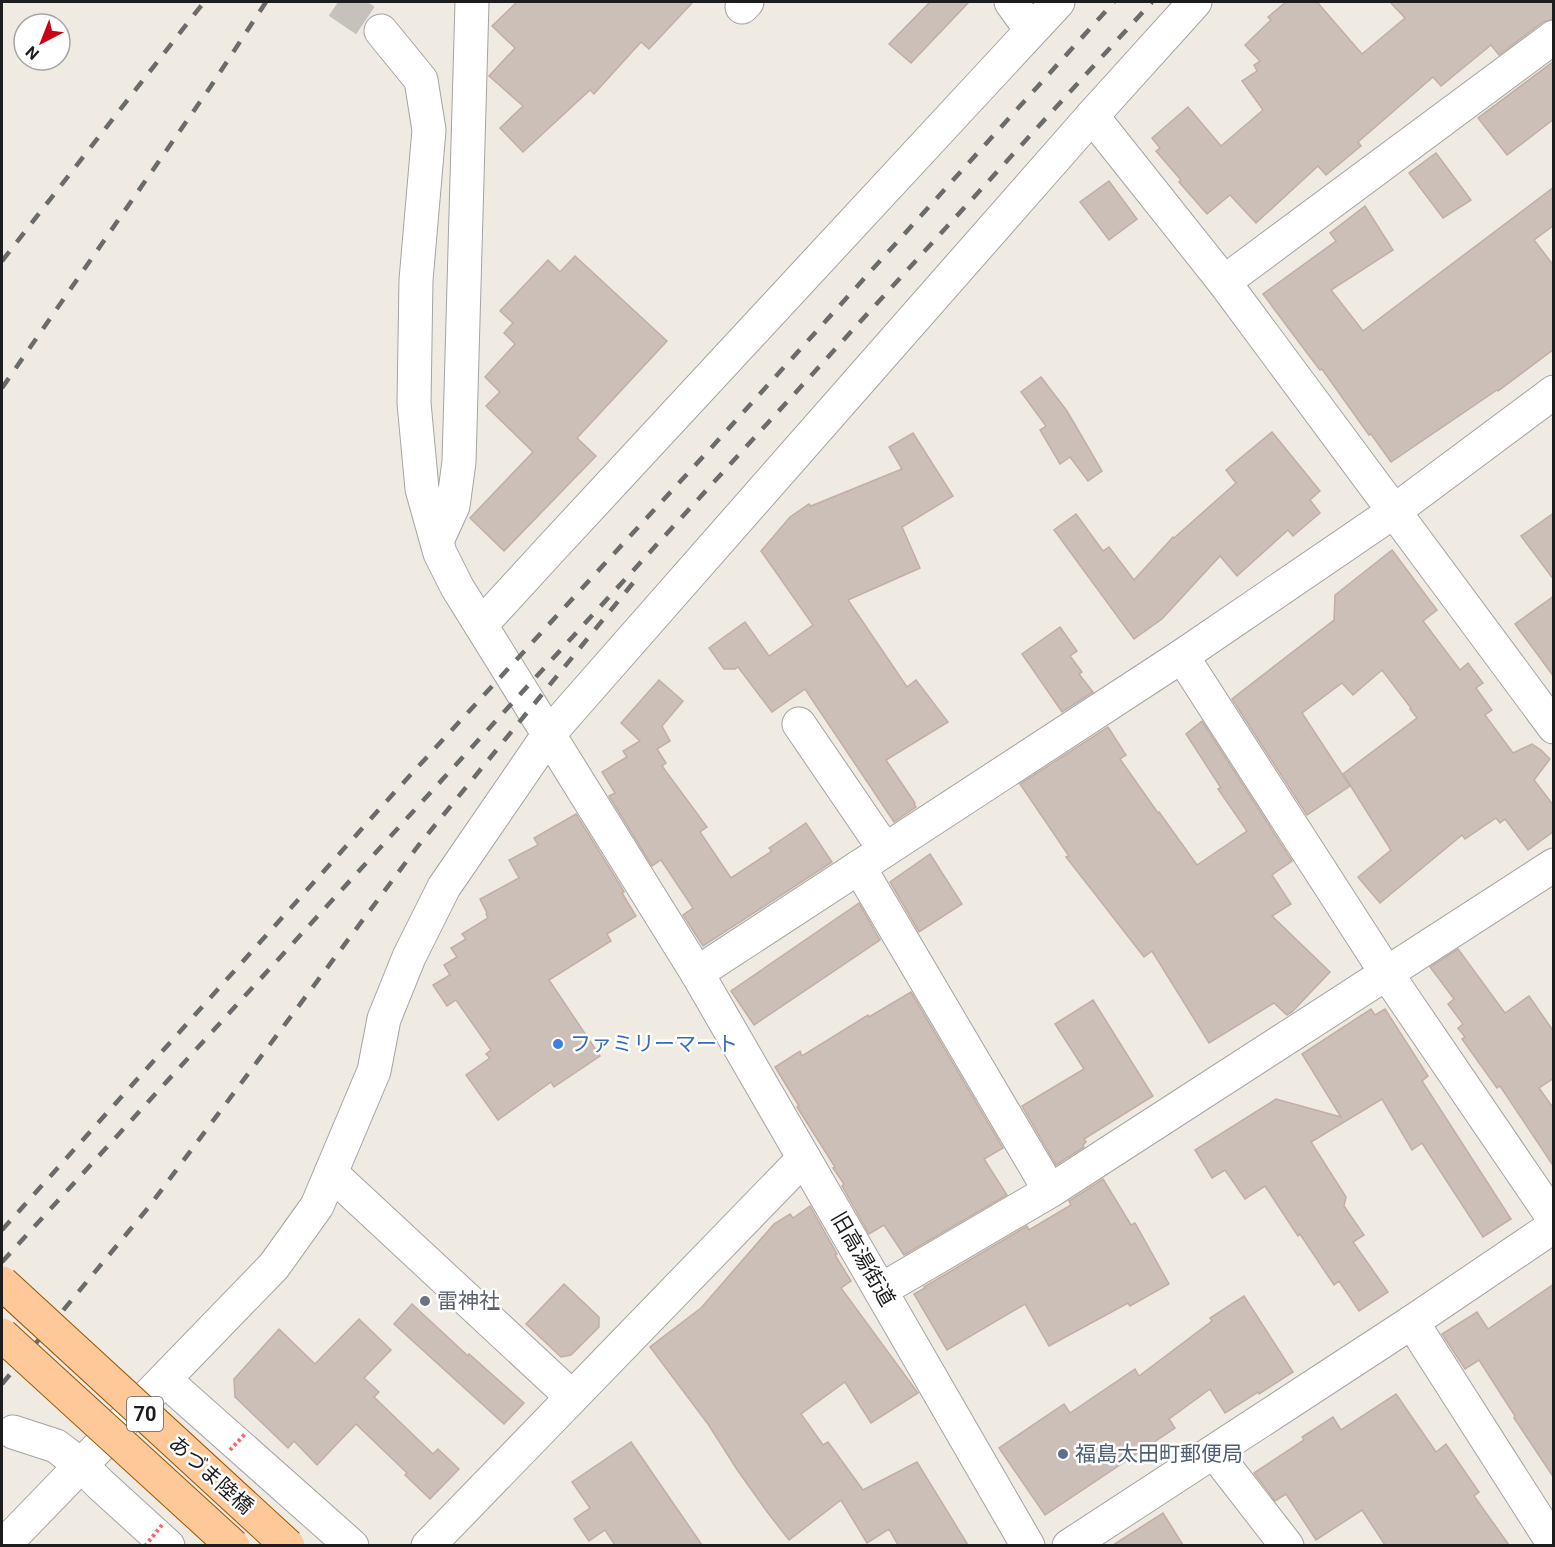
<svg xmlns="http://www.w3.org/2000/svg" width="1555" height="1547" font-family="Roboto,'Noto Sans JP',sans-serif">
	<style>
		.building { fill: #ccbfb8; stroke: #c2aea3; stroke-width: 1.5 }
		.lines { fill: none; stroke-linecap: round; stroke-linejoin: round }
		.street-tunnel { stroke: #c5c1bb; stroke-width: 33; stroke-dasharray: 33 16; stroke-linecap: butt }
		.street-casing { stroke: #a4a4a4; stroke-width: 35 }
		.street { stroke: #fff; stroke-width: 33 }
		.rail { stroke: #6b6b6b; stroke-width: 4.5; stroke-dasharray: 12 12; stroke-linecap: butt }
		.primary-bridge-casing { stroke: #975600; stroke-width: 35; stroke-linecap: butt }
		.path-bridge { stroke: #ff6564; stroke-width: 4; stroke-dasharray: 3 3; stroke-linecap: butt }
		.primary-bridge { stroke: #ffc898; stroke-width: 33 }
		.shop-dot { fill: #3f7fe0; stroke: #fff; stroke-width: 2 }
		.worship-dot { fill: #6b7280; stroke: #fff; stroke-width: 2 }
		.service-dot { fill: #5c6f8a; stroke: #fff; stroke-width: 2 }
		.labels { text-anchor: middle; stroke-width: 5; stroke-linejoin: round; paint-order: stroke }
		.shield { fill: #fff; stroke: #616161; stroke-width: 1.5 }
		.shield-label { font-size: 20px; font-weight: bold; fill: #1d1d1d }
		.shop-label { font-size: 21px; fill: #366cbe; stroke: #fff; text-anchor: start }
		.street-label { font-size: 21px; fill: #1d1d1d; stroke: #fff }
		.worship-label { font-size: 21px; fill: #5b616d; stroke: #fff; text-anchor: start }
		.service-label { font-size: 21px; fill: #4e5e75; stroke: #fff; text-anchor: start }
	</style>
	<rect width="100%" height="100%" fill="#efeae2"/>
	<!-- building -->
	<g class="building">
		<polygon points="517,2 693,2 649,49 641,42 594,94 590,90 523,152 500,128 523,106 489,76 515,48 492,26"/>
		<polygon points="930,2 969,2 911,63 889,44"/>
		<polygon points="1286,2 1317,2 1362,54 1405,18 1390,2 1554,2 1554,19 1543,22 1499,55 1491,45 1441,86 1433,77 1358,142 1361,146 1326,175 1318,166 1256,223 1230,195 1207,214 1179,182 1181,180 1156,151 1160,148 1152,138 1188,107 1221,146 1263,110 1242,81 1257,71 1254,65 1260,61 1245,45 1271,20 1268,17"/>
		<polygon points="1554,61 1554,119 1507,155 1478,118"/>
		<polygon points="1436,153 1471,200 1443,218 1409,173"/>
		<polygon points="1109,181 1137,219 1109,240 1080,202"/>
		<polygon points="1554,187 1554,225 1534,240 1554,266 1554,349 1498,391 1497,390 1391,462 1371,434 1369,435 1322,369 1320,370 1307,353 1263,294 1336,241 1330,233 1365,206 1393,250 1331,290 1363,331"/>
		<polygon points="575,256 667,341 577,438 596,456 504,551 470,518 533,452 486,406 500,392 485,377 515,344 504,333 513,323 500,311 548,260 560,272"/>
		<polygon points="1041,377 1067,411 1102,471 1088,481 1070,457 1060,464 1040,430 1046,426 1021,392"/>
		<polygon points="1272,432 1320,491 1310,500 1320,513 1293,536 1288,530 1237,576 1220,556 1162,619 1134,639 1054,530 1076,514 1103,551 1109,547 1134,580 1173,537 1174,538 1236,483 1226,470"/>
		<polygon points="913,433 953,496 902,527 920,568 848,600 907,687 916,680 948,722 886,760 915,803 914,804 916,807 894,822 805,689 772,712 738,667 735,669 724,669 709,648 745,622 769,656 813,625 761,551 790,517 809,504 811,506 902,469 889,447"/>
		<polygon points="1554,513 1554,580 1521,536"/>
		<polygon points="1392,550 1437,610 1423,621 1460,670 1468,663 1483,683 1476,688 1492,710 1485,715 1513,753 1532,744 1541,750 1550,759 1534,780 1554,806 1554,831 1528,850 1505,819 1500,823 1496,818 1465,839 1462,835 1380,903 1358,877 1391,850 1343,774 1417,718 1410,709 1411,708 1382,670 1353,695 1342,683 1302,713 1350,786 1307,815 1232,699 1334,620 1335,595"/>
		<polygon points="1554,596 1554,677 1515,624"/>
		<polygon points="1060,627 1077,651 1070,656 1082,672 1079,674 1093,692 1062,712 1022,654"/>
		<polygon points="659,680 683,701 662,726 670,741 657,749 666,763 662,766 707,827 700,832 731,878 772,851 769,848 806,823 832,862 703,946 683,915 693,908 661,860 652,866 609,796 615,793 602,772 627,757 623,751 640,741 621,723"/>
		<polygon points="1202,721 1292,861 1272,875 1291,904 1272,916 1330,972 1292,1012 1287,1015 1274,1003 1209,1043 1152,951 1144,957 1066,857 1069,856 1020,784 1108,727 1126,755 1120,759 1158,813 1159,812 1197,865 1247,831 1218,789 1221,788 1186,734"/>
		<polygon points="576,814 622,888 624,892 622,893 636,916 607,934 611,941 549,980 600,1056 554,1087 551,1082 498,1120 466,1075 490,1058 486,1054 491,1050 456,1000 447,1006 433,985 450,975 444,965 457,957 451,948 466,939 462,934 488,918 486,914 487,913 480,899 519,878 509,860 538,845 534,838"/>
		<polygon points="930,854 962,904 919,932 890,882"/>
		<polygon points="859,903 880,940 754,1025 731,991"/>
		<polygon points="1458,949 1505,1013 1529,996 1554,1032 1554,1078 1539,1088 1554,1109 1554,1167 1500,1086 1497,1088 1462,1039 1465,1037 1458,1028 1463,1024 1448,1004 1454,999 1430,967"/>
		<polygon points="911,992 1003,1148 984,1159 1007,1195 904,1255 884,1225 869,1234 842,1186 844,1184 833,1168 835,1167 797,1107 799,1106 775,1067 800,1051 802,1056 868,1015 869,1017"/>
		<polygon points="1093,1000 1153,1096 1084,1139 1086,1142 1083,1145 1084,1147 1056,1165 1022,1106 1084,1069 1055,1024"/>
		<polygon points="1371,1009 1375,1015 1385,1009 1428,1076 1422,1081 1511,1219 1483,1237 1422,1143 1412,1150 1382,1099 1311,1142 1346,1197 1344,1206 1364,1235 1353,1242 1388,1292 1359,1311 1339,1281 1334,1285 1300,1234 1298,1236 1265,1186 1245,1199 1225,1170 1212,1178 1195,1150 1276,1099 1341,1117 1302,1054"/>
		<polygon points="1103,1179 1131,1225 1135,1223 1169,1284 1130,1306 1128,1303 1049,1346 1025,1304 947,1350 914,1294 925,1288 924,1287 1027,1226 1029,1230 1071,1205 1069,1201"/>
		<polygon points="810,1206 837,1254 835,1255 851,1281 841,1288 918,1393 871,1423 845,1382 801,1414 823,1445 828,1442 863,1490 917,1462 968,1545 898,1545 889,1529 867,1543 841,1500 789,1540 768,1513 738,1471 708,1424 650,1347 701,1308 774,1224 790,1214 793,1218"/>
		<polygon points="564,1284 599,1317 599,1327 571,1355 561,1357 526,1324"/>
		<polygon points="1554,1284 1554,1478 1514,1418 1515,1416 1479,1360 1465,1369 1442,1334 1477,1312 1488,1329"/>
		<polygon points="1244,1296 1293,1372 1259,1394 1258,1392 1225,1413 1210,1389 1169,1419 1175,1428 1045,1515 999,1448 1064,1404 1070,1413 1135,1369 1139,1376 1212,1321 1210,1318"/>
		<polygon points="412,1304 468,1356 469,1354 524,1403 504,1424 394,1324"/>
		<polygon points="359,1319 391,1350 364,1378 379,1392 374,1397 433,1454 438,1449 459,1469 430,1499 405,1475 407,1473 356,1424 317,1465 294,1441 288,1448 235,1397 234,1379 279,1329 315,1364"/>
		<polygon points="1396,1394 1436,1452 1446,1444 1479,1492 1474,1496 1509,1545 1385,1545 1362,1510 1316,1540 1286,1494 1275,1501 1254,1473 1304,1440 1302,1437 1333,1417 1341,1430"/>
		<polygon points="631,1442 702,1545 615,1545 605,1530 589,1541 574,1519 590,1508 572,1482"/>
		<polygon points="1163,1513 1183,1545 1113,1545"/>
	</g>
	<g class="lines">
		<!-- street-tunnel -->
		<polyline class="street-tunnel" points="338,2 381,31"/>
		<!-- street casing -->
		<g class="street-casing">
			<g id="street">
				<polyline points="1011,2 1031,30"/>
				<polyline points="742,7 747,2"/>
				<polyline points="381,31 421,80 429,130 416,280 414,403 422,489 440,553 457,587 697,973 1028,1546"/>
				<polyline points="1092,116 1224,282 1554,727"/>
				<polyline points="1224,282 1554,37"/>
				<polyline points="437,541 453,506 459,462 472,2"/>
				<polyline points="481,625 547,553 1058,2"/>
				<polyline points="1182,656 1387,974 1554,1219"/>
				<polyline points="799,724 885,850"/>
				<polyline points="859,867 1050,1191"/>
				<polyline points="697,973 1182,656 1393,512 1554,392"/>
				<polyline points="331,1173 572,1397"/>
				<polyline points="881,1290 1050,1191 1554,865"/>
				<polyline points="1412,1322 1548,1535"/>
				<polyline points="165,1380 352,1546"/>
				<polyline points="13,1432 56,1446 81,1465 100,1484 168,1546"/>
				<polyline points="1214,1452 1287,1546"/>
				<polyline points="3,1546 274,1266 317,1206 374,1071 384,1019 409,957 444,887 549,734 1092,116 1195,2"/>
				<polyline points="428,1546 804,1158"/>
				<polyline points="1069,1546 1412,1322 1554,1226"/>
			</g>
		</g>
		<!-- street -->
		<use href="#street" class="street"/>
		<!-- rail -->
		<g class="rail">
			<polyline points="2,261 204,2"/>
			<polyline points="2,388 211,86 266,2"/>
			<polyline points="2,1230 393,794 711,448 1114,2"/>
			<polyline points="2,1262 1152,2"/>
			<polyline points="2,1384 148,1208 418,846 633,583"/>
		</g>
		<!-- primary-bridge casing -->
		<g class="primary-bridge-casing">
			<g id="primary-bridge">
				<polyline points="2,1283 288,1546"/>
				<polyline points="2,1335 233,1546"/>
			</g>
		</g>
		<!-- path-bridge -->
		<g class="path-bridge">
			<polyline points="230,1450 246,1433"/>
			<polyline points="145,1546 162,1525"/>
		</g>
		<!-- primary-bridge -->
		<use href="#primary-bridge" class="primary-bridge"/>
	</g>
	<!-- markers -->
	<circle class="shop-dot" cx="558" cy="1044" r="6"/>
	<circle class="worship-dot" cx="425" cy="1301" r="6"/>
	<circle class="service-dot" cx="1063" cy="1454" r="6"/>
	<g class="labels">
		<!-- shield labels -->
		<rect class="shield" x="127" y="1397" width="36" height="34" rx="4.5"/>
		<g class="shield-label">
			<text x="145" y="1421">70</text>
		</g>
		<!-- shop labels -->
		<g class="shop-label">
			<text x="570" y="1051">ファミリーマート</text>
		</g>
		<!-- street labels -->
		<g class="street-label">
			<text transform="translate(863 1259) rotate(60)" y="7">旧高湯街道</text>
			<text transform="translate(211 1475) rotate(42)" y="7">あづま陸橋</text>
		</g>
		<!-- worship labels -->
		<g class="worship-label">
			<text x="437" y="1308">雷神社</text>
		</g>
		<!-- service labels -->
		<g class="service-label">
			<text x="1075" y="1461">福島太田町郵便局</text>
		</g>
	</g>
	<!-- border -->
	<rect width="1555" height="1547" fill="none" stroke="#1d1d1d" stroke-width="6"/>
	<!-- north arrow -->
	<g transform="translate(42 42) rotate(222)"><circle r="28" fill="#ffffff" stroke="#a5a5a5" stroke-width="1.5"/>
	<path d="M0-4.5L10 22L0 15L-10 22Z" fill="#cb0014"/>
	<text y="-9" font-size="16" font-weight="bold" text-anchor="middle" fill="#1d1d1d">N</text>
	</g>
</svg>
